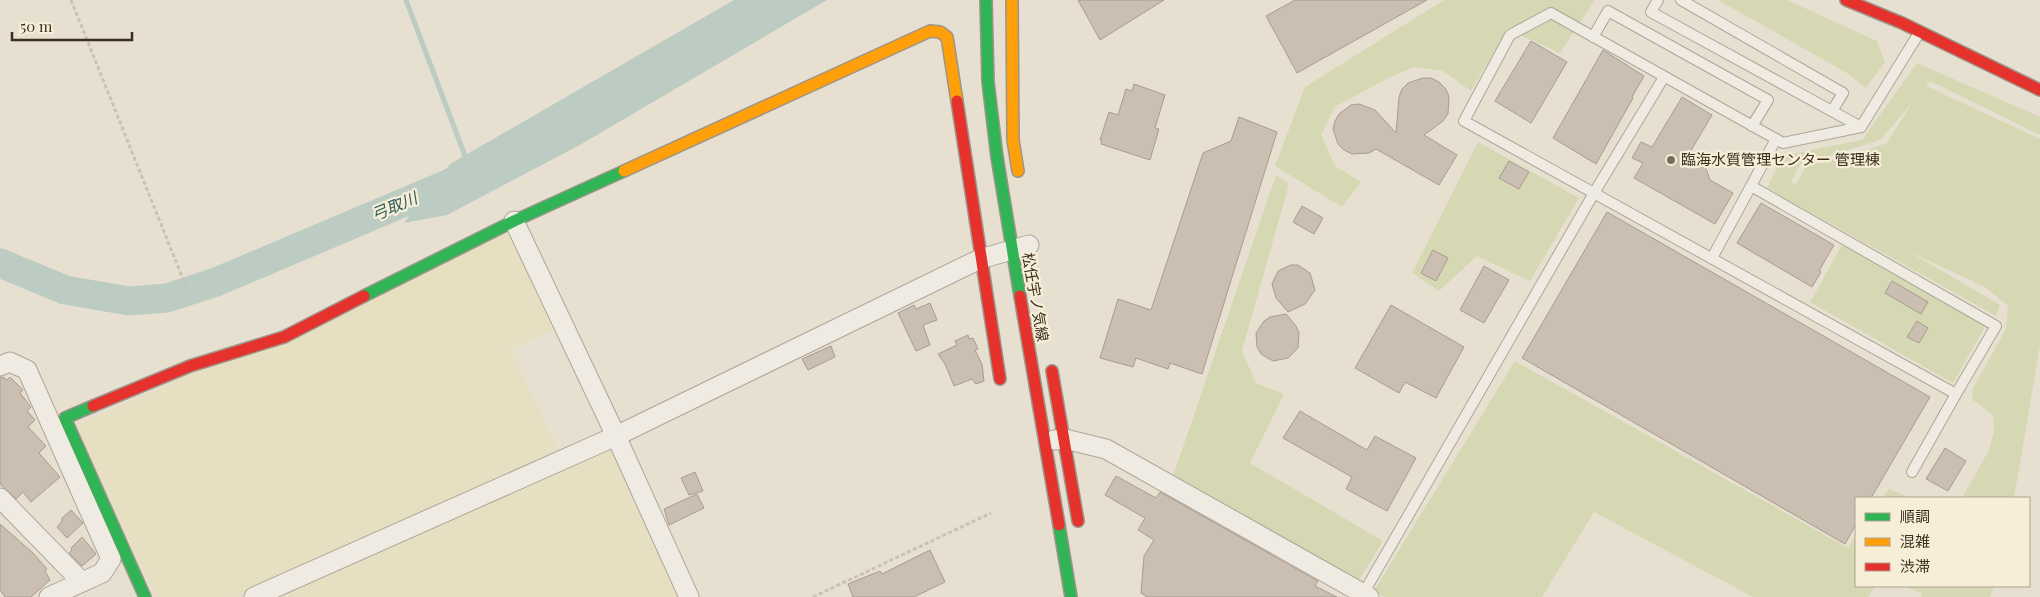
<svg xmlns="http://www.w3.org/2000/svg" width="2040" height="597" font-family="'Playfair Display','Noto Sans JP',serif">
	<style>
		.farmland { fill: #e6dfc2 }
		.green { fill: #d6d7b3; fill-rule: evenodd }
		.water { fill: #bcccc2 }
		.lines { fill: none; stroke-linecap: round; stroke-linejoin: round }
		.stream { stroke: #bcccc2; stroke-width: 5 }
		.river { stroke: #bcccc2; stroke-width: 29 }
		.building { fill: #cbbfb2; stroke: #a89c90 }
		.lane-casing { stroke: #ada599; stroke-width: 12 }
		.street-casing { stroke: #ada599; stroke-width: 21 }
		.fast-casing { stroke: #9c958a; stroke-width: 14 }
		.slow-casing { stroke: #9c958a; stroke-width: 14 }
		.jam-casing { stroke: #9c958a; stroke-width: 14 }
		.path { stroke: #c8c2b9; stroke-width: 3; stroke-dasharray: 4 2.5; stroke-linecap: butt }
		.lane { stroke: #efebe3; stroke-width: 10 }
		.street { stroke: #efebe3; stroke-width: 19 }
		.fast { stroke: #30b455; stroke-width: 11 }
		.slow { stroke: #ff9f0a; stroke-width: 11 }
		.jam { stroke: #e5322d; stroke-width: 11 }
		.poi-dot { fill: #786c5e; stroke: #f7eed8; stroke-width: 2 }
		.labels { text-anchor: middle; stroke-width: 4.5; stroke-linejoin: round; paint-order: stroke }
		.poi-label { font-size: 15px; fill: #3d2e20; stroke: #f7eed8; text-anchor: start }
		.street-label { font-size: 15px; fill: #3d2e20; stroke: #f7eed8 }
		.water-label { font-size: 16px; font-style: italic; fill: #2f5d5a; stroke: #f7eed8 }
	</style>
	<rect width="100%" height="100%" fill="#e7e0d1"/>
	<!-- farmland -->
	<g class="farmland">
		<polygon points="512,228 559,327 511,349 558,450 236,597 155,597 76,426"/>
		<polygon points="615,447 682,597 280,597"/>
	</g>
	<!-- green -->
	<g class="green">
		<polygon points="1444,0 1595,0 1560,53 1507,29 1471,91 1443,71 1415,67 1388,78 1335,107 1321,135 1335,166 1361,182 1342,207 1275,166 1305,87"/>
		<polygon points="1718,0 1787,0 1877,41 1885,62 1866,88 1847,73"/>
		<path d="M 1917,63 L 2040,117 L 2040,135 L 1930,81 L 1926,86 L 2040,139 L 2040,346 L 2014,498 L 1962,498 L 1989,450 L 1994,431 L 1993,415 L 1973,400 L 1972,390 L 2006,329 L 2008,306 L 1985,287 L 1908,251 L 2000,305 L 1996,316 L 1767,188 L 1782,156 L 1862,140 ZM 1912,103 L 1887,143 L 1846,157 L 1806,166 L 1796,185 L 1791,182 L 1800,165 L 1880,140 Z"/>
		<polygon points="1478,142 1579,198 1530,281 1477,256 1439,291 1412,273"/>
		<polygon points="1276,175 1289,184 1242,351 1256,383 1284,394 1250,463 1383,541 1359,580 1172,479"/>
		<polygon points="1842,245 1986,325 1953,383 1810,302"/>
		<polygon points="1515,361 1848,548 1856,536 1856,586 1875,586 1868,597 1753,597 1594,512 1542,597 1385,597 1374,591"/>
		<polygon points="1889,489 1912,498 1882,498"/>
		<polygon points="1904,586 1994,586 1990,597 1921,597 1922,593"/>
	</g>
	<!-- water -->
	<polygon class="water" points="734,0 827,0 578,146 447,215 404,223 450,164"/>
	<g class="lines">
		<!-- stream -->
		<polyline class="stream" points="406,0 467,161"/>
		<!-- river -->
		<polyline class="river" points="0,263 65,290 129,301 167,298 216,282 464,177"/>
	</g>
	<!-- building -->
	<g class="building">
		<polygon points="1078,0 1164,0 1100,40"/>
		<polygon points="1295,0 1427,0 1297,73 1266,16"/>
		<polygon points="1531,41 1567,62 1531,123 1495,101"/>
		<polygon points="1603,50 1644,76 1632,97 1633,98 1596,164 1553,138"/>
		<polygon points="1423,78 1431,78 1439,82 1445,88 1449,96 1448,114 1443,121 1424,135 1457,155 1439,185 1376,149 1369,153 1352,154 1344,150 1338,144 1333,129 1335,121 1339,114 1351,105 1359,104 1375,110 1396,133 1399,97 1402,89 1408,83"/>
		<polygon points="1134,84 1165,95 1155,128 1159,129 1150,160 1101,144 1102,140 1100,140 1109,112 1118,115 1126,89 1132,91"/>
		<polygon points="1682,97 1712,115 1686,159 1701,154 1710,180 1733,193 1715,224 1634,178 1643,163 1632,158 1641,142 1652,147"/>
		<polygon points="1239,117 1277,132 1202,374 1170,363 1168,369 1136,358 1133,367 1100,358 1118,299 1151,310 1203,153 1231,141"/>
		<polygon points="1509,161 1529,172 1519,189 1499,178"/>
		<polygon points="1761,203 1834,245 1819,271 1821,272 1812,287 1737,243"/>
		<polygon points="1302,206 1323,218 1314,234 1293,222"/>
		<polygon points="1607,212 1930,397 1871,498 1856,498 1856,524 1845,544 1522,358"/>
		<polygon points="1433,250 1448,258 1436,281 1421,273"/>
		<polygon points="1291,265 1298,265 1310,273 1315,290 1305,304 1288,312 1276,298 1272,284 1278,271"/>
		<polygon points="1484,266 1509,280 1484,323 1460,310"/>
		<polygon points="1892,281 1928,302 1921,314 1885,293"/>
		<polygon points="930,303 937,320 923,325 930,345 916,351 898,313 914,305 916,309"/>
		<polygon points="1391,305 1464,347 1436,398 1405,382 1399,393 1355,368"/>
		<polygon points="1286,314 1296,326 1299,333 1298,348 1288,358 1273,361 1261,354 1257,347 1256,333 1264,321 1270,317"/>
		<polygon points="1917,321 1928,328 1919,343 1907,337"/>
		<polygon points="968,335 969,339 973,338 978,349 975,350 982,364 984,381 976,384 972,379 954,386 945,364 938,354 957,345 955,341"/>
		<polygon points="831,346 835,357 808,370 802,359"/>
		<polygon points="0,377 3,377 7,380 10,377 23,390 20,393 31,407 27,411 35,420 28,427 46,446 39,453 60,477 31,502 23,492 16,499 0,484"/>
		<polygon points="1300,411 1367,450 1375,436 1416,458 1387,511 1346,489 1352,477 1283,438"/>
		<polygon points="1945,448 1966,461 1948,491 1926,479"/>
		<polygon points="695,472 703,491 689,495 681,478"/>
		<polygon points="1116,476 1156,498 1160,492 1318,581 1315,586 1337,597 1147,597 1141,593 1144,556 1154,540 1138,530 1145,518 1105,495"/>
		<polygon points="697,494 704,508 669,525 664,509"/>
		<polygon points="71,510 83,523 67,538 57,527 62,521 62,518"/>
		<polygon points="0,524 33,553 47,569 45,571 50,580 31,597 5,597 0,590"/>
		<polygon points="82,537 96,554 82,566 69,553 72,550 71,548"/>
		<polygon points="930,550 945,582 914,597 853,597 848,584 880,571 882,574"/>
	</g>
	<g class="lines">
		<!-- lane casing -->
		<g class="lane-casing">
			<g id="lane">
				<polyline points="1658,0 1651,12 1861,127"/>
				<polyline points="1681,0 1843,93 1832,111"/>
				<polyline points="1593,37 1608,11 1768,100 1752,126"/>
				<polyline points="1776,139 1751,186 1996,326 1956,394 1464,121 1510,35 1551,13 1776,139 1783,143 1861,127 1919,33"/>
				<polyline points="1712,258 1751,186"/>
				<polyline points="1912,472 1956,394"/>
				<polyline points="1363,594 1594,193 1664,77"/>
			</g>
		</g>
		<!-- street casing -->
		<g class="street-casing">
			<g id="street">
				<polyline points="514,221 616,436 689,597"/>
				<polyline points="0,366 10,362 27,370 111,559 102,573 49,597"/>
				<polyline points="1054,440 1065,439 1106,449 1369,597"/>
				<polyline points="0,498 82,582"/>
				<polyline points="254,597 616,436 980,259 1029,245"/>
			</g>
		</g>
		<!-- fast casing -->
		<g class="fast-casing">
			<g id="fast">
				<polyline points="986,0 988,82 997,157 1020,296"/>
				<polyline points="364,296 514,221 624,171"/>
				<polyline points="93,406 65,418 145,597"/>
				<polyline points="1059,525 1071,597"/>
			</g>
		</g>
		<!-- slow casing -->
		<g class="slow-casing">
			<g id="slow">
				<polyline points="1012,0 1013,140 1018,171"/>
				<polyline points="624,171 930,31 940,32 947,37 957,101"/>
			</g>
		</g>
		<!-- jam casing -->
		<g class="jam-casing">
			<g id="jam">
				<polyline points="1846,0 1902,23 2040,90"/>
				<polyline points="957,101 1000,379"/>
				<polyline points="1020,296 1059,525"/>
				<polyline points="1052,371 1078,521"/>
				<polyline points="93,406 190,366 284,337 364,296"/>
			</g>
		</g>
		<!-- path -->
		<g class="path">
			<polyline points="71,0 187,289"/>
			<polyline points="813,597 991,513"/>
		</g>
		<!-- lane -->
		<use href="#lane" class="lane"/>
		<!-- street -->
		<use href="#street" class="street"/>
		<!-- fast -->
		<use href="#fast" class="fast"/>
		<!-- slow -->
		<use href="#slow" class="slow"/>
		<!-- jam -->
		<use href="#jam" class="jam"/>
	</g>
	<!-- markers -->
	<circle class="poi-dot" cx="1671" cy="160" r="5"/>
	<g class="labels">
		<!-- poi labels -->
		<g class="poi-label">
			<text x="1681" y="165">臨海水質管理センター 管理棟</text>
		</g>
		<!-- street labels -->
		<g class="street-label">
			<text transform="translate(1035 297) rotate(80)" y="5">松任宇ノ気線</text>
		</g>
		<!-- water labels -->
		<g class="water-label">
			<text transform="translate(394 206) rotate(-23)" y="6">弓取川</text>
		</g>
	</g>
	<!-- legend -->
	<rect x="1855" y="497" width="175" height="90" fill="#f7eed8" stroke="#ada18e"/>
	<rect x="1865" y="513" width="25" height="8" fill="#30b455" stroke="#ada18e"/>
	<text x="1900" y="522" font-size="15" fill="#3d2e20">順調</text>
	<rect x="1865" y="538" width="25" height="8" fill="#ff9f0a" stroke="#ada18e"/>
	<text x="1900" y="547" font-size="15" fill="#3d2e20">混雑</text>
	<rect x="1865" y="563" width="25" height="8" fill="#e5322d" stroke="#ada18e"/>
	<text x="1900" y="572" font-size="15" fill="#3d2e20">渋滞</text>
	<!-- scale -->
	<path d="M12 32v8h120v-8" fill="none" stroke="#3d2e20" stroke-width="2.5"/>
	<text x="20" y="32" font-size="15" fill="#3d2e20" stroke="#f7eed8" stroke-width="4" paint-order="stroke">50 m</text>
</svg>
